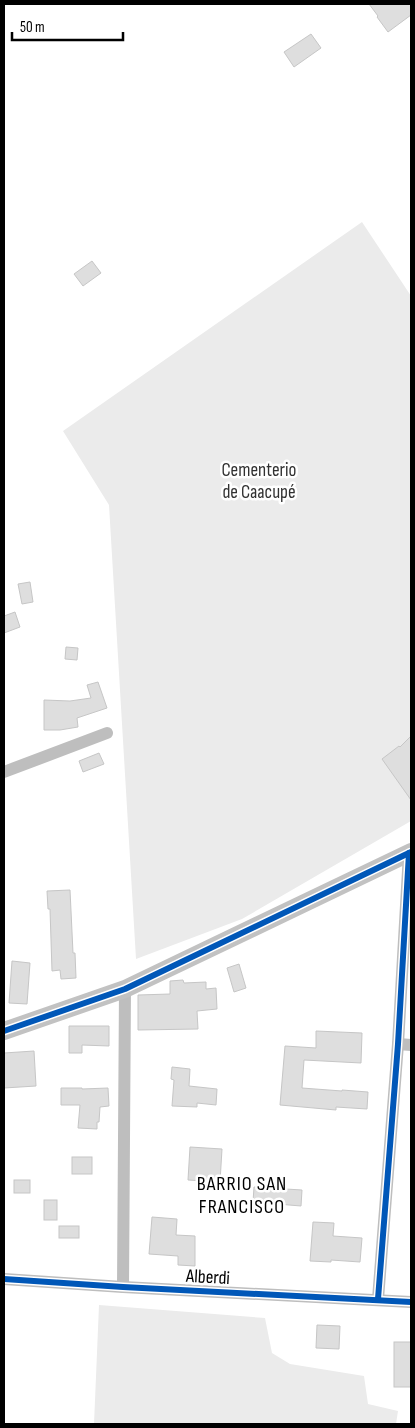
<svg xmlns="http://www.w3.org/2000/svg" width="415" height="1428" font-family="'Sofia Sans Condensed',sans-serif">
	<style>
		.green { fill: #ebebeb }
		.building { fill: #dedede; stroke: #c6c6c6 }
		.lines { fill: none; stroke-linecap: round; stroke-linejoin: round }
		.street { stroke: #bebebe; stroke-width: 12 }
		.secondary { stroke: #c2c2c2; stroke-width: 18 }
		.cycleway-casing { stroke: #fff; stroke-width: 9 }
		.cycleway { stroke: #0057b8; stroke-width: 6 }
		.labels { text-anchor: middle; stroke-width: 5; stroke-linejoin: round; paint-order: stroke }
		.park-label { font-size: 19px; fill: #313131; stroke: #fff }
		.street-label { font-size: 19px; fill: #000; stroke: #fff }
		.neighbourhood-label { font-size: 20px; letter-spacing: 1px; fill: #000; stroke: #fff }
	</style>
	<rect width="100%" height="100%" fill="#fff"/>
	<!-- green -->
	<g class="green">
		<polygon points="362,222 411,296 411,821 242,919 136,959 109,505 63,431"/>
		<polygon points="99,1305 265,1318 272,1353 290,1364 364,1376 368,1404 398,1411 396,1424 94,1424"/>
	</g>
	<!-- building -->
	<g class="building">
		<polygon points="369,4 411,4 411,15 388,32 377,17 378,16"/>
		<polygon points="311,34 321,48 294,67 284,52"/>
		<polygon points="92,261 101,273 83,286 74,274"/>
		<polygon points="30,582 33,602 22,604 18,584"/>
		<polygon points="15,612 20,627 4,633 4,616"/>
		<polygon points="66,647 78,648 77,660 65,659"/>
		<polygon points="98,682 107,708 77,718 78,727 60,730 44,730 44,700 70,701 91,698 87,685"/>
		<polygon points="411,736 411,800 382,759 399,746 400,747"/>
		<polygon points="99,753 104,764 83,772 79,761"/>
		<polygon points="70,890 73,953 75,953 76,978 61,979 60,970 52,971 50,909 48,909 47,891"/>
		<polygon points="12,961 30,963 27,1004 9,1003"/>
		<polygon points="239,964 246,988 234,992 227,968"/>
		<polygon points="183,980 184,983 206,982 206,989 216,988 217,1009 197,1011 198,1029 138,1030 138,995 170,994 170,981"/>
		<polygon points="69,1026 109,1026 109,1046 82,1045 82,1053 69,1053"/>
		<polygon points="316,1031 362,1033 361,1063 304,1060 302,1088 342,1091 342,1090 368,1092 367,1109 336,1107 336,1110 280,1105 285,1046 316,1048"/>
		<polygon points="34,1051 36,1086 4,1088 4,1053"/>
		<polygon points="172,1067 190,1069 189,1086 217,1089 216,1105 197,1103 197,1107 172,1106 174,1080 171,1079"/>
		<polygon points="61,1088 82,1088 82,1089 108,1088 109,1106 100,1107 99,1122 97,1122 97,1129 78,1128 80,1105 61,1105"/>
		<polygon points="190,1147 222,1149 220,1182 188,1180"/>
		<rect x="72" y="1157" width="20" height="17"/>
		<rect x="14" y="1180" width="16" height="13"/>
		<polygon points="254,1187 302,1190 301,1206 253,1202"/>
		<rect x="44" y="1200" width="13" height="20"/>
		<polygon points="152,1217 177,1219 176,1235 195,1236 195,1266 178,1265 178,1256 149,1254"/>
		<polygon points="313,1222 334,1223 333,1236 362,1238 360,1262 331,1260 331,1262 310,1261"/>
		<rect x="59" y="1226" width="20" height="12"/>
		<polygon points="317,1325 340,1326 339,1349 316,1348"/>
		<rect x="394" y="1342" width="17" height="45"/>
	</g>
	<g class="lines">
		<!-- street -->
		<g class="street">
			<polyline points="4,772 107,733"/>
			<polyline points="398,1044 411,1045"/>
			<polyline points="4,1279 123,1287 411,1302"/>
			<polyline points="123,1287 125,989"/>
			<polyline points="378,1299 398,1044 409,853"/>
		</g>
		<!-- secondary -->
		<polyline class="secondary" points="4,1031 125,989 411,852"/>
		<!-- cycleway casing -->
		<g class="cycleway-casing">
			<g id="cycleway">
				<polyline points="4,1031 125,989 411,852"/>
				<polyline points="4,1279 123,1287 411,1302"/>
				<polyline points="378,1299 398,1044 409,853"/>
			</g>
		</g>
		<!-- cycleway -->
		<use href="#cycleway" class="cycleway"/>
	</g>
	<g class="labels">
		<!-- park labels -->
		<g class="park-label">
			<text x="259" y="476">Cementerio<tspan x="259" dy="22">de Caacupé</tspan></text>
		</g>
		<!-- street labels -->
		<g class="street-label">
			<text transform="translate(208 1276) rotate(3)" y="7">Alberdi</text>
		</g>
		<!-- neighbourhood labels -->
		<g class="neighbourhood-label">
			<text x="242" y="1190">BARRIO SAN<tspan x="242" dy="23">FRANCISCO</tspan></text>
		</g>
	</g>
	<!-- border -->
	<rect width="415" height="1428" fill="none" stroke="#000000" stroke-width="10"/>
	<!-- scale -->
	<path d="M12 32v8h111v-8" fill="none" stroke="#000000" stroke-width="2.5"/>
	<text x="20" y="32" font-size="15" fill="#000000" stroke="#ffffff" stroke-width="4" paint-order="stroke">50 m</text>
</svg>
